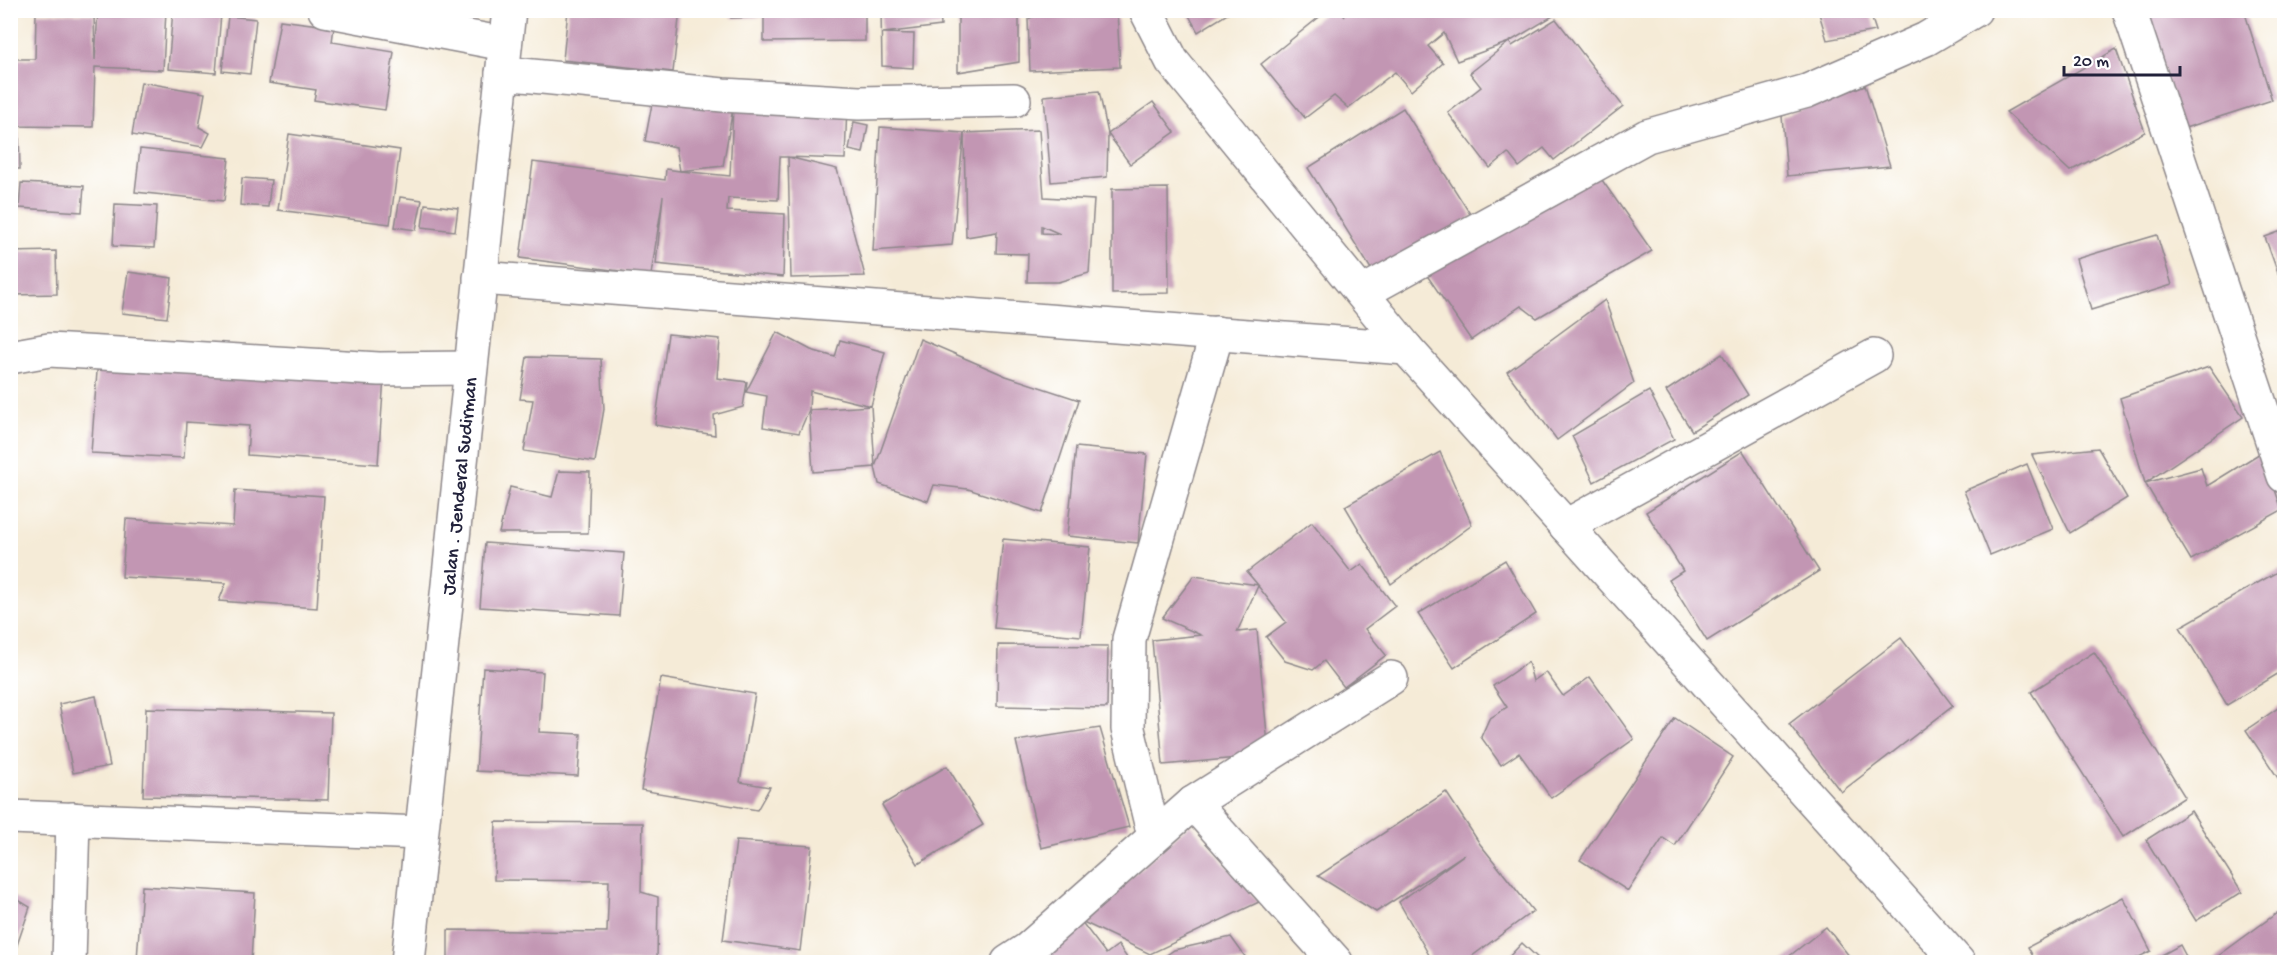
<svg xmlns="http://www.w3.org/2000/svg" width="2295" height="973" font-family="'Gochi Hand',sans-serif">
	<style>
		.building { fill: #c296b3; fill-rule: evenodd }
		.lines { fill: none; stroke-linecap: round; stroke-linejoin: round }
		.street-casing { stroke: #8c8689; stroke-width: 36 }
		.secondary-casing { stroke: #8c8689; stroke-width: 36 }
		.street { stroke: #fff; stroke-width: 33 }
		.secondary { stroke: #fff; stroke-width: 33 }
		.labels { text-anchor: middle; stroke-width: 6; stroke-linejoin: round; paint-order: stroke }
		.street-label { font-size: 20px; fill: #22223b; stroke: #fff }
	</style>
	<rect width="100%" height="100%" fill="#fff"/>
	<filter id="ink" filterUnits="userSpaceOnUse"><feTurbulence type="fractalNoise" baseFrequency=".0167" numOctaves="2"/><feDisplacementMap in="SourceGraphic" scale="12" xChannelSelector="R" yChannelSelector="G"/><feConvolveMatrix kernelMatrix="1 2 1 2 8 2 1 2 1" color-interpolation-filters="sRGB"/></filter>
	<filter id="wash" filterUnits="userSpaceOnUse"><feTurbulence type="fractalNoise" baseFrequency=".008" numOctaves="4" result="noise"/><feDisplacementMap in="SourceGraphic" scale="24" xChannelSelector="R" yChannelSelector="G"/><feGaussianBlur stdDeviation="1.35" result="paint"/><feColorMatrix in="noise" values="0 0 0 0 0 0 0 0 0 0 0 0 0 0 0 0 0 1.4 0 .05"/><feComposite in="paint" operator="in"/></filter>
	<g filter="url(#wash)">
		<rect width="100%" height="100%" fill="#f5ebd7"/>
		<g id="blocks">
			<!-- building -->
			<g class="building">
				<polygon points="98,10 166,10 163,70 95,67 93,127 11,126 12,59 35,59 36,13 94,14 95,60"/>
				<polygon points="173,10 221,14 216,73 168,69"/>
				<polygon points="568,10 680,10 673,72 563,60"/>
				<polygon points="731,10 865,10 865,41 764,42 764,17 731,18"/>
				<polygon points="881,10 940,10 941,26 883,33 914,34 913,68 882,66"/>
				<polygon points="958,10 1019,10 1019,62 958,72"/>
				<polygon points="1048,10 1117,10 1120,67 1030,71 1028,19"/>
				<polygon points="1186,10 1234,10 1198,32"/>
				<polygon points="1328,10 1340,10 1345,17 1342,10 1557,10 1558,13 1509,42 1512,46 1556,19 1623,106 1554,160 1544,148 1519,167 1508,153 1490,168 1448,113 1481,87 1470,73 1509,42 1457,61 1444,33 1428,46 1443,63 1411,91 1395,72 1348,108 1334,96 1305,118 1261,64"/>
				<polygon points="1818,10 1869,10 1876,31 1827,40"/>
				<polygon points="2164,10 2244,10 2272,100 2182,129 2146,16"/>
				<polygon points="228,16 256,19 250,74 222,71"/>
				<polygon points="280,20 334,27 332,42 394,52 385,110 314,100 316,90 269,83"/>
				<polygon points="2116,49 2145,132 2070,171 2006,112"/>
				<polygon points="141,82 205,93 199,127 210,133 203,147 132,135"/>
				<polygon points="1865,85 1890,166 1787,176 1782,116"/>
				<polygon points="1099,91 1108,134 1107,177 1051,182 1044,96"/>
				<path d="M 654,93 L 847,105 L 845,159 L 788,157 L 837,169 L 865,276 L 791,278 L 788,157 L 780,157 L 778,200 L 728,198 L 727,211 L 785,214 L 783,277 L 656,264 L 663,196 L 651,275 L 520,258 L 533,162 L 665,180 L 666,169 L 680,171 L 676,147 L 645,141 ZM 733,108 L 730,176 L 680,171 L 723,166 Z"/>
				<polygon points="1153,102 1175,132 1130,164 1108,134"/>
				<polygon points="1403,108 1472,217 1376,277 1308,168"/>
				<polygon points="854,122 868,125 863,153 849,150"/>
				<path d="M 880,127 L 964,133 L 1039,130 L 1044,197 L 1094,200 L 1089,273 L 1058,282 L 1027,282 L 1028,254 L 996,253 L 997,232 L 966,237 L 964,133 L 952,245 L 873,251 ZM 1042,226 L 1060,234 L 1042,233 Z"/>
				<polygon points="10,132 19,132 20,169 10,169"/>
				<polygon points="289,134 400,150 390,224 278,210"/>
				<polygon points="140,149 229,158 224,201 135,192"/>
				<polygon points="1597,173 1652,251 1537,318 1521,306 1471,340 1426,274"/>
				<polygon points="242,178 271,180 268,207 240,205"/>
				<polygon points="21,183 84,186 82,212 19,208"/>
				<polygon points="1168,188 1169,293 1112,294 1112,189"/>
				<polygon points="400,197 422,200 416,230 395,227"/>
				<polygon points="115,204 157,206 154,248 113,246"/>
				<polygon points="425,204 458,208 455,231 422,227"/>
				<polygon points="2284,230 2284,290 2265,237"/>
				<polygon points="2157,235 2172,285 2091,310 2076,259"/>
				<polygon points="56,251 57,294 11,295 10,252"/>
				<polygon points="128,272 172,278 167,318 122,313"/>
				<polygon points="1605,300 1634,383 1557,440 1507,372"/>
				<polygon points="777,332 811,350 835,357 840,340 885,352 871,406 810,391 809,410 871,406 875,467 813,472 809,410 799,433 763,427 767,396 746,392"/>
				<polygon points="668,334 720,339 717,378 747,382 743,407 714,415 715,435 655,425"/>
				<polygon points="920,339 1006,376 1079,400 1042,513 968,489 934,485 928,501 879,484 875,467"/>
				<polygon points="1722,354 1748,395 1692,431 1666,391"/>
				<polygon points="527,357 601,359 604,409 595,462 524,451 533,400 520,399"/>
				<polygon points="98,358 384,377 378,464 247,455 249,426 186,422 184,458 91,453"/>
				<polygon points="2209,367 2243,417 2145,483 2120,398"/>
				<polygon points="1649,391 1674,439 1594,482 1572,436"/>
				<polygon points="1076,447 1147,454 1138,543 1067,536"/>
				<polygon points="2098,448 2127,498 2070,533 2032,455"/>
				<polygon points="1743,451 1819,571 1707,641 1669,580 1683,571 1646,512"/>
				<polygon points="1440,452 1472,525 1391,584 1345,506"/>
				<polygon points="2262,452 2282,510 2191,560 2145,483 2201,468 2207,486"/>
				<polygon points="2027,464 2053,529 1990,555 1964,491"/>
				<polygon points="559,471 590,472 588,533 499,533 510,487 552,497"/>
				<polygon points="235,490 324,496 317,608 219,601 226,583 122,577 126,519 233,526"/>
				<polygon points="1312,522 1351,572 1362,564 1395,606 1365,629 1386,655 1344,687 1324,661 1313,670 1285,661 1266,637 1286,622 1258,586 1237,632 1257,630 1269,755 1163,765 1152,640 1201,635 1162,618 1194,576 1258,585 1247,572"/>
				<polygon points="1003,539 1090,547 1081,636 994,628"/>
				<polygon points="485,543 624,553 619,616 480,607"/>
				<polygon points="1505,560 1536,614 1454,668 1418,614"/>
				<polygon points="2284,568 2284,670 2227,705 2180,627"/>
				<polygon points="1901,638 1953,706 1841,792 1789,724"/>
				<polygon points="998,645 1108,646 1107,708 997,706"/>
				<polygon points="2094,652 2185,797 2123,837 2031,692"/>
				<polygon points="1528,662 1533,681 1546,672 1563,696 1590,677 1634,739 1551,798 1519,753 1501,765 1481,737 1489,719 1507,707 1493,686"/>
				<polygon points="483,668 543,672 539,732 581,734 578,776 476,771"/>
				<polygon points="661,678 755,694 740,782 770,787 757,810 641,790"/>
				<polygon points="96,696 110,766 73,773 59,704"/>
				<polygon points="2284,704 2284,787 2246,730"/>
				<polygon points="146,708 331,713 328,800 143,796"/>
				<polygon points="1675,718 1733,757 1675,846 1663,838 1628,891 1580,860"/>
				<polygon points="1100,728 1129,827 1041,848 1016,741"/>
				<polygon points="947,766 983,825 918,864 882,805"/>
				<polygon points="1446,792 1480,844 1533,911 1464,962 1433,962 1399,902 1465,854 1376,912 1318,876"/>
				<polygon points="2191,811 2242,892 2196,921 2146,840"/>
				<polygon points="496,822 643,823 641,892 658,897 657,962 448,959 448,930 607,932 609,881 494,880"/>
				<polygon points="1190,824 1259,902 1150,954 1081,921"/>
				<polygon points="736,841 812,846 800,951 723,940"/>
				<polygon points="142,886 255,893 251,962 137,960"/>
				<polygon points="10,895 30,907 14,954 10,954"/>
				<polygon points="2123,897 2151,951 2129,962 2036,962 2028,947"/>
				<polygon points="2277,913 2284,922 2284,962 2217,962 2214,959"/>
				<polygon points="1081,921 1106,954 1118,945 1130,962 1027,962"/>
				<polygon points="1826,927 1854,962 1782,962"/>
				<polygon points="1231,937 1249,962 1157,962 1174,950"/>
				<polygon points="1522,943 1542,962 1504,962"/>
				<polygon points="2180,945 2189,962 2149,962"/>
			</g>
		</g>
	</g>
	<g filter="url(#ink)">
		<use href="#blocks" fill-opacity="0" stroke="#8c8689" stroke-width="1.5"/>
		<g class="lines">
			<!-- street casing -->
			<g class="street-casing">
				<g id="street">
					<polyline points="325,10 505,44"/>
					<polyline points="1146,10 1172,61 1406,348 1958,962"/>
					<polyline points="2129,10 2284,476"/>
					<polyline points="502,73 723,95 859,103 1014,100"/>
					<polyline points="480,278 1406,348"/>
					<polyline points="1362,293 1647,136 1807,91 1926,39 1975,10"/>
					<polyline points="10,357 49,350 379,369 470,368"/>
					<polyline points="1566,526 1874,356"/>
					<polyline points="1193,803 1336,962"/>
					<polyline points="10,817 421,833"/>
					<polyline points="1154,836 1128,729 1129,639 1217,333"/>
					<polyline points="69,962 73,819"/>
					<polyline points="1008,962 1028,949 1193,803 1391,678"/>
				</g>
			</g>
			<!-- secondary casing -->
			<g class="secondary-casing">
				<polyline id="secondary" points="408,962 509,10"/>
			</g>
			<!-- street -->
			<use href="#street" class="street"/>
			<!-- secondary -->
			<use href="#secondary" class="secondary"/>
		</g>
	</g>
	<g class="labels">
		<!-- street labels -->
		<g class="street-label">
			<text transform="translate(458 486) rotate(-84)" y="7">Jalan . Jenderal Sudirman</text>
		</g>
	</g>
	<!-- margin -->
	<rect width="2295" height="973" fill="none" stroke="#fff" stroke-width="36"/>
	<!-- scale -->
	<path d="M2064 66v9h116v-9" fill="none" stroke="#22223b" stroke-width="3"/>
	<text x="2073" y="66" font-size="18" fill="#22223b" stroke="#ffffff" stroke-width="4.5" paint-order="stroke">20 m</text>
</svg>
